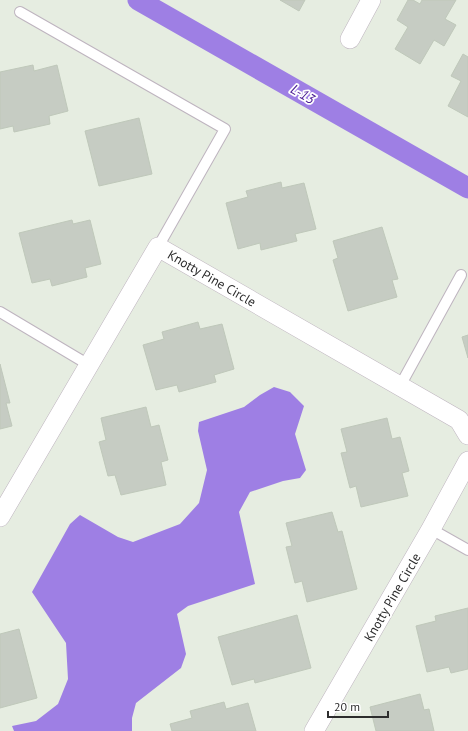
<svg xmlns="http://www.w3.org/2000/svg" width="468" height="731" font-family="'PT Sans',sans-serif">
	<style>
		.water { fill: #9e7fe4 }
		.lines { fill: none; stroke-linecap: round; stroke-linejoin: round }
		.canal { stroke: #9e7fe4; stroke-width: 21 }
		.building { fill: #c6ccc3; stroke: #bfc8ba }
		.service-casing { stroke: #beb4bf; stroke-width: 12 }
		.minor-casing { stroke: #beb4bf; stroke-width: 20 }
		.service { stroke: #fff; stroke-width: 10 }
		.minor { stroke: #fff; stroke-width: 19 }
		.labels { text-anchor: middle; stroke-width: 3.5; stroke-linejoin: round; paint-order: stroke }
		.street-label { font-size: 13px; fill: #2d2d2d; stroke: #fff }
		.water-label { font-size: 14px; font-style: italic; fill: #4a1b93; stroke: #fff }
	</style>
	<rect width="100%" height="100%" fill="#e6ede1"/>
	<!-- water -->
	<polygon class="water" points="274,387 290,392 304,406 295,434 306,470 300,478 283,481 250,492 239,512 255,584 188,606 177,614 186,654 181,668 136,703 132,718 132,731 14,731 12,726 36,721 58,704 68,679 66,643 32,592 70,524 80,515 118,537 133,542 180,524 199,503 207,470 198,431 199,422 244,407 260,395"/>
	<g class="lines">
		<!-- canal -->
		<polyline class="canal" points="138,0 468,188"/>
	</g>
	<!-- building -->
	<g class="building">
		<polygon points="280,0 305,0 299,11"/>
		<polygon points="408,0 413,0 420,4 422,0 456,0 445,19 456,25 444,46 434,40 420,64 395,49 408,27 397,20"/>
		<polygon points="463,54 468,57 468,117 448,106 461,81 451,76"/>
		<polygon points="33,65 34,71 57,65 68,111 49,116 50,124 14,132 13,126 0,129 0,72"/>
		<polygon points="139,118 152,174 99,186 85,131"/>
		<polygon points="281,182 282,188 304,183 316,229 295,234 297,241 261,250 260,243 238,249 226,203 248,197 246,191"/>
		<polygon points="72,220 73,224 90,220 101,264 85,268 87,277 52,286 50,279 32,283 19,233"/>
		<polygon points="382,227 398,279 392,280 397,297 348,311 333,260 338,258 333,241"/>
		<polygon points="198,322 200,329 222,324 234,369 214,375 216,382 179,392 177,385 156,390 143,345 164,339 162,332"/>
		<polygon points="468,335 468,358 462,337"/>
		<polygon points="0,364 10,403 6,403 12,426 0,429"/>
		<polygon points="146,407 151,427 159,425 168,460 161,462 166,485 121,495 115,475 108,476 99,442 106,440 101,418"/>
		<polygon points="387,418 392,439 400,437 409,471 402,473 408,496 361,507 356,486 350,488 341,453 347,452 341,429"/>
		<polygon points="332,512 338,532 342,531 357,589 307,602 302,581 295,583 286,547 292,546 286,523"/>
		<polygon points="468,608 468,669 451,673 449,667 427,672 416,626 436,621 435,616"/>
		<polygon points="297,615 311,668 255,683 254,679 232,685 218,637"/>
		<polygon points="19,629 37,698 0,708 0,634"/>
		<polygon points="420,694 424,710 429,709 434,731 376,731 370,707"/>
		<polygon points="224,702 226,709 248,703 256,731 172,731 170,724 192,718 190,711"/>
	</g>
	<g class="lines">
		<!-- service casing -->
		<g class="service-casing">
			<g id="service">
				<polyline points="20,12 225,129 158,247"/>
				<polyline points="0,312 89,365"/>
				<polyline points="400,386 461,275"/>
				<polyline points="431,529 468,550"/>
			</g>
		</g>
		<!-- minor casing -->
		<g class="minor-casing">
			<g id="minor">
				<polyline points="350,39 371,0"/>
				<polyline points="0,517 158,247 459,420 468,435"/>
				<polyline points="314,731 431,529 468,461"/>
			</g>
		</g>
		<!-- service -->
		<use href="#service" class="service"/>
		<!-- minor -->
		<use href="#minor" class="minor"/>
	</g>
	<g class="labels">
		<!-- street labels -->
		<g class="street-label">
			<text transform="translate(212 278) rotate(30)" y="5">Knotty Pine Circle</text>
			<text transform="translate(392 597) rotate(-60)" y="5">Knotty Pine Circle</text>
		</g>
		<!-- water labels -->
		<g class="water-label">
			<text transform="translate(303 94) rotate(30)" y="5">L-13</text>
		</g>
	</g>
	<!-- scale -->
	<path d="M328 711v6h60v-6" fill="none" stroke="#2d2d2d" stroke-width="2"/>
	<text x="334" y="711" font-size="12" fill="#2d2d2d" stroke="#ffffff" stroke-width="3" paint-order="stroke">20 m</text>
</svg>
